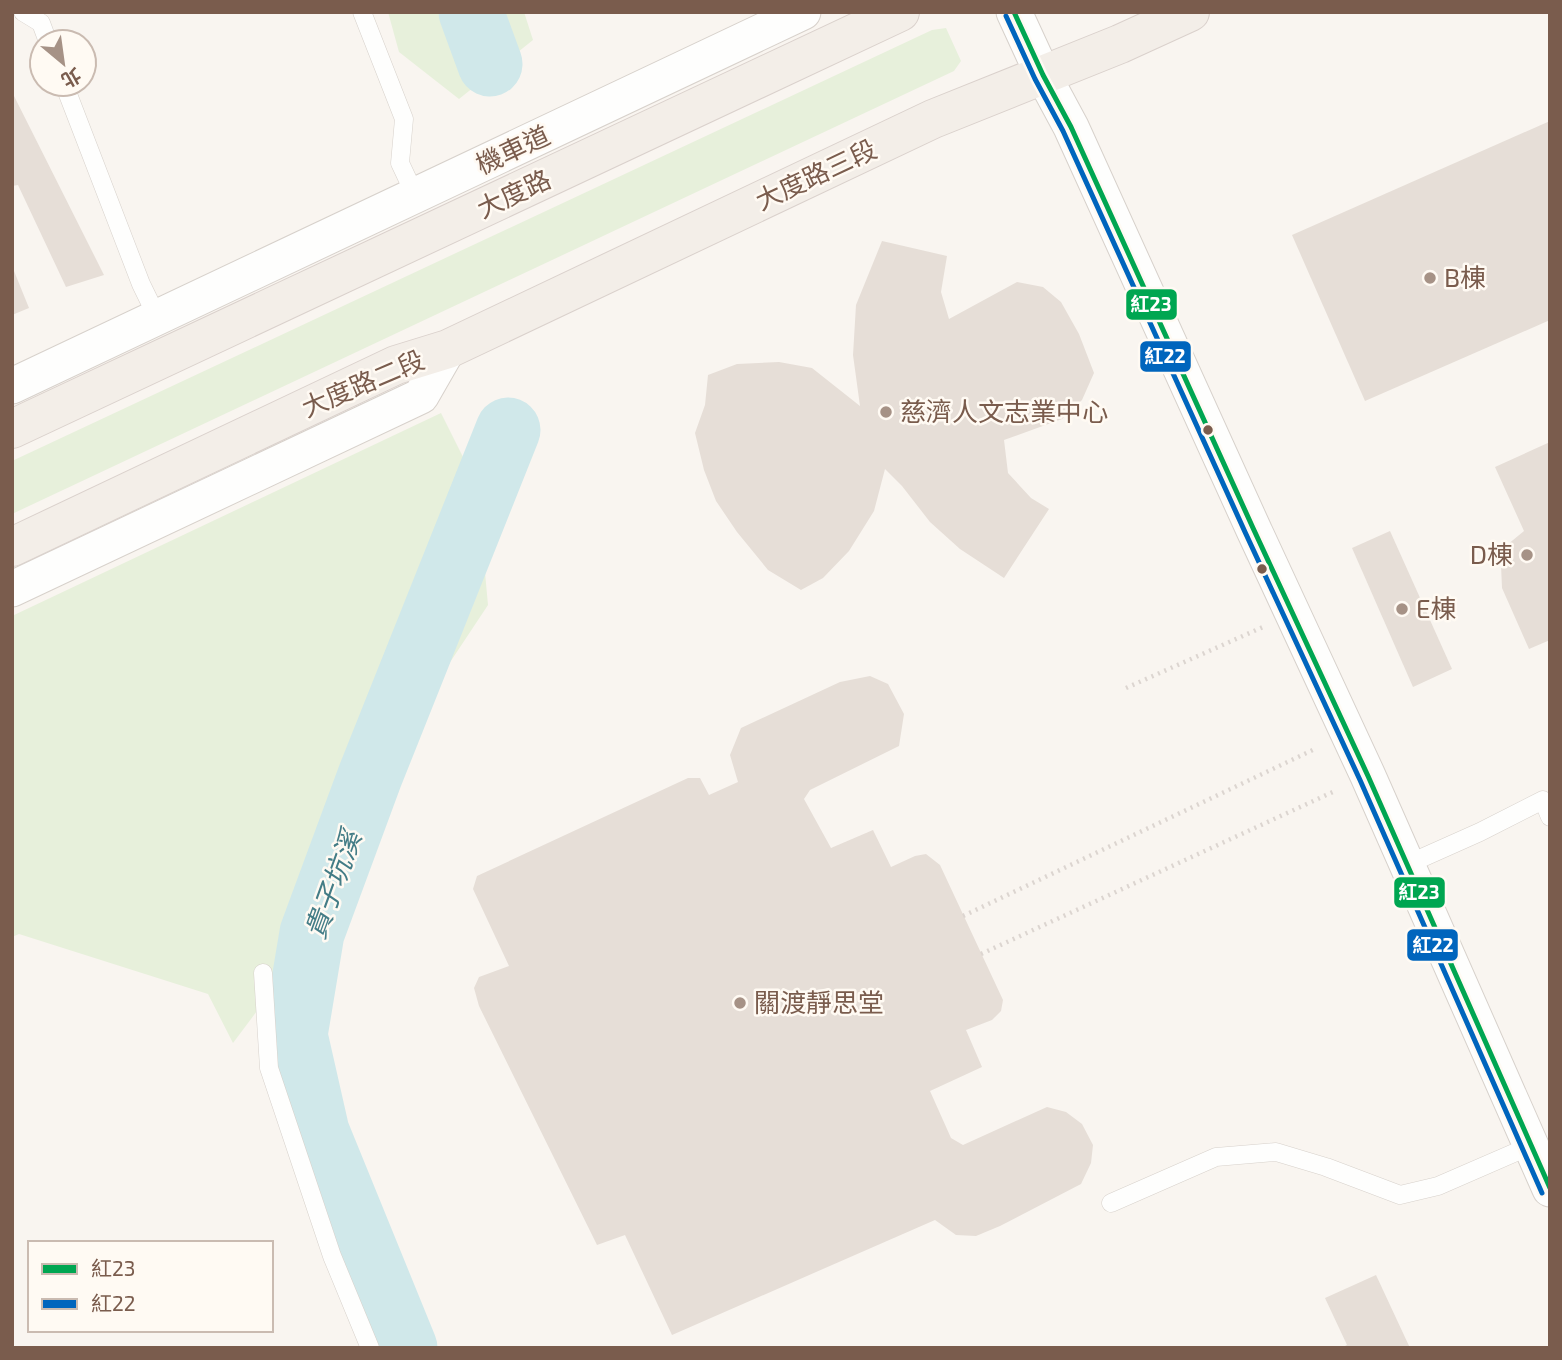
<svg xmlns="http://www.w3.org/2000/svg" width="1562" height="1360" font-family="'Exo 2','Noto Sans TC',sans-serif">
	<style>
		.green { fill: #e7f0db }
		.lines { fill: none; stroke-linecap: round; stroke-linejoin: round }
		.river { stroke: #d0e8ea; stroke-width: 65 }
		.building { fill: #e6ded7 }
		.service-casing { stroke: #d7d1cb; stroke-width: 19 }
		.minor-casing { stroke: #d7d1cb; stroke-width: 37 }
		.primary-casing { stroke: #dad1cc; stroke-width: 40 }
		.path { stroke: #dcd5d0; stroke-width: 4.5; stroke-dasharray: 2 5; stroke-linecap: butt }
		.service { stroke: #fefefd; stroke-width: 18 }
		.minor { stroke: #fefefd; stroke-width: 35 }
		.primary { stroke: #f3eee8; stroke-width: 38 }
		.bus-1-casing { stroke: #fffaf3; stroke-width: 10 }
		.bus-2-casing { stroke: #fffaf3; stroke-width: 10 }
		.bus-1 { stroke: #00a651; stroke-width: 5 }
		.bus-2 { stroke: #0065bd; stroke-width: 5 }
		.poi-dot { fill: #a69286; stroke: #fffaf3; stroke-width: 2.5 }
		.bus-dot { fill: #7a5c4d; stroke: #fffaf3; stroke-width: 2.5 }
		.labels { text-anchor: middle; stroke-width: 5; stroke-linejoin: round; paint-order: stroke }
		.street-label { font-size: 26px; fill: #7a5c4d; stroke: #fffaf3 }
		.poi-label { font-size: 26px; fill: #7a5c4d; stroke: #fffaf3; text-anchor: start }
		.water-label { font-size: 28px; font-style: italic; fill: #437c86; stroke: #fffaf3 }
		.line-badge { stroke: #fffaf3; stroke-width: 2.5 }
		.badge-label { font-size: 19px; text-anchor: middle; font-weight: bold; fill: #fff }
	</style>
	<rect width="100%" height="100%" fill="#f9f5f0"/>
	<!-- green -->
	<g class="green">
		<polygon points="388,12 524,12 533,40 459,99 399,52"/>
		<polygon points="946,28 961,61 954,71 12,514 12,461 932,30"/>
		<polygon points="441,413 477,485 488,605 417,712 322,833 275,987 233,1043 208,994 19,934 12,937 12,616"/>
	</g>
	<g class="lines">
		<!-- river -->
		<g class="river">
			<polyline points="471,12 490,64"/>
			<polyline points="405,1348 317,1132 295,1035 312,933 370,776 508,430"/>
		</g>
	</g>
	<!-- building -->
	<g class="building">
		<polygon points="12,92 104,275 66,287 18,185 12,186"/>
		<polygon points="1550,121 1550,320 1365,401 1292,235"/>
		<polygon points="882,241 947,256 941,292 949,319 1017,282 1043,287 1061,302 1079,334 1094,373 1082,400 1062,419 1004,440 1008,473 1031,498 1049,509 1004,578 960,549 930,522 902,486 885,469 874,511 849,551 823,578 801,590 768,570 737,532 716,501 704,470 695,433 705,405 708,375 737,364 779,362 812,368 860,406 853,355 856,305"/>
		<polygon points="12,266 29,308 12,315"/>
		<polygon points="1550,442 1550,640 1529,649 1502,588 1501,565 1507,545 1524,531 1495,467"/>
		<polygon points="1390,531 1452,669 1413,687 1352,548"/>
		<polygon points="870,676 888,684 904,714 899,746 810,790 804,799 831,848 873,830 891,867 915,856 926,854 940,865 1003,1000 1001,1011 992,1020 966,1030 982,1067 930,1091 951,1138 963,1145 1047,1107 1066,1112 1082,1124 1093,1145 1091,1163 1081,1184 1000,1226 976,1236 956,1235 935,1220 672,1335 625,1235 597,1245 479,1006 474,988 479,977 509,966 473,889 477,876 688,778 700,778 709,795 738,782 730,755 741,728 840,682"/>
		<polygon points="1376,1275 1410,1348 1341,1348 1347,1345 1325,1298"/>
	</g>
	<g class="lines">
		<!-- service casing -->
		<g class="service-casing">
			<g id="service">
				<polyline points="23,12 41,23 48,42"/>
				<polyline points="362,12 404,119 400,163 415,195"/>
				<polyline points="64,84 141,284 160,323"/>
				<polyline points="1406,865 1480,832 1543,800 1550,817"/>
				<polyline points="263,973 269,1068 332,1256 370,1348"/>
				<polyline points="1111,1203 1216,1157 1276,1152 1326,1167 1400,1195 1438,1186 1530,1146"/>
			</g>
		</g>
		<!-- minor casing -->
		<g class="minor-casing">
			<g id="minor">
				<polyline points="1014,12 1043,75 1071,127 1253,528 1368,776 1550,1189"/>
				<polyline points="12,386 803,12"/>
				<polyline points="12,589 421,396 448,349"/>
			</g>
		</g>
		<!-- primary casing -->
		<g class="primary-casing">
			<g id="primary">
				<polyline points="12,429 900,12"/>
				<polyline points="12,547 396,365 448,349 933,119 1120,44 1190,12"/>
			</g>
		</g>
		<!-- path -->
		<g class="path">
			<polyline points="1126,688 1263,627"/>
			<polyline points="963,916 1317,748"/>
			<polyline points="981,954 1335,791"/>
		</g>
		<!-- service -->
		<use href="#service" class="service"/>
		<!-- minor -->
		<use href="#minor" class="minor"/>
		<!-- primary -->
		<use href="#primary" class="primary"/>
		<!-- bus-1 casing -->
		<g class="bus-1-casing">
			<polyline id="bus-1" points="1014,12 1043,75 1071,127 1253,528 1368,776 1550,1188"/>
		</g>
		<!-- bus-2 casing -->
		<g class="bus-2-casing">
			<polyline id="bus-2" points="1006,16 1035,79 1063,131 1245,532 1360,780 1542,1193"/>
		</g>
		<!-- bus-1 -->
		<use href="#bus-1" class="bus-1"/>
		<!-- bus-2 -->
		<use href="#bus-2" class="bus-2"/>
	</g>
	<!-- markers -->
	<g class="poi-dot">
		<circle cx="1430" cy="278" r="7"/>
		<circle cx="886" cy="412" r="7"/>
		<circle cx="1527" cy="555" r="7"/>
		<circle cx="1402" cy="609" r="7"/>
		<circle cx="740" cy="1003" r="7"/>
	</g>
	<g class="bus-dot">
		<circle cx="1208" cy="430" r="6"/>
		<circle cx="1262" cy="569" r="6"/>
	</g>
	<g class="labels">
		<!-- street labels -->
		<g class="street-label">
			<text transform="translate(513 150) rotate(-25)" y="9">機車道</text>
			<text transform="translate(816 175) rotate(-25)" y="9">大度路三段</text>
			<text transform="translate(514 194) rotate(-25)" y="9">大度路</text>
			<text transform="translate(363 384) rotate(-23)" y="9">大度路二段</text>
		</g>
		<!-- poi labels -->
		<g class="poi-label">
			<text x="1444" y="287">B棟</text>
			<text x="900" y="421">慈濟人文志業中心</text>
			<text x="1513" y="564" text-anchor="end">D棟</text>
			<text x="1416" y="618">E棟</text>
			<text x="754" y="1012">關渡靜思堂</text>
		</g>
		<!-- water labels -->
		<g class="water-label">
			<text transform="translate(333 885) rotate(-70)" y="10">貴子坑溪</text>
		</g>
	</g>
	<g class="line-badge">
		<rect x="1125" y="288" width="53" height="33" rx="7" fill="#00a651"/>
		<rect x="1139" y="340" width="53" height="33" rx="7" fill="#0065bd"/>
		<rect x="1393" y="876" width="53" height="33" rx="7" fill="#00a651"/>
		<rect x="1406" y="928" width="53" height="34" rx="7" fill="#0065bd"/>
	</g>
	<g class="badge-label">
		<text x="1151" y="311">紅23</text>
		<text x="1165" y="363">紅22</text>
		<text x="1419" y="899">紅23</text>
		<text x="1433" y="952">紅22</text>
	</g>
	<!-- border -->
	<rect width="1562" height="1360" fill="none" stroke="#7a5c4d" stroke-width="28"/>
	<!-- legend -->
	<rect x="28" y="1241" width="245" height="91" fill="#fffaf3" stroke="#cabbb1" stroke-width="2"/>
	<rect x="42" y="1264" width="35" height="10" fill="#00a651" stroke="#cabbb1" stroke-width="2"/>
	<text x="91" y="1276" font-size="21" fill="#7a5c4d">紅23</text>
	<rect x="42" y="1299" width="35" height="10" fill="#0065bd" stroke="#cabbb1" stroke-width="2"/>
	<text x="91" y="1311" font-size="21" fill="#7a5c4d">紅22</text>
	<!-- north arrow -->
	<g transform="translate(63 63) rotate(151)"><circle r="33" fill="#fffaf3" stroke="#cabbb1" stroke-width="2"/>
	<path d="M0-5L12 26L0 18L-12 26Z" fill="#a69286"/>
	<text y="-10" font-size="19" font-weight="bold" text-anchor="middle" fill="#7a5c4d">北</text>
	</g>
</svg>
